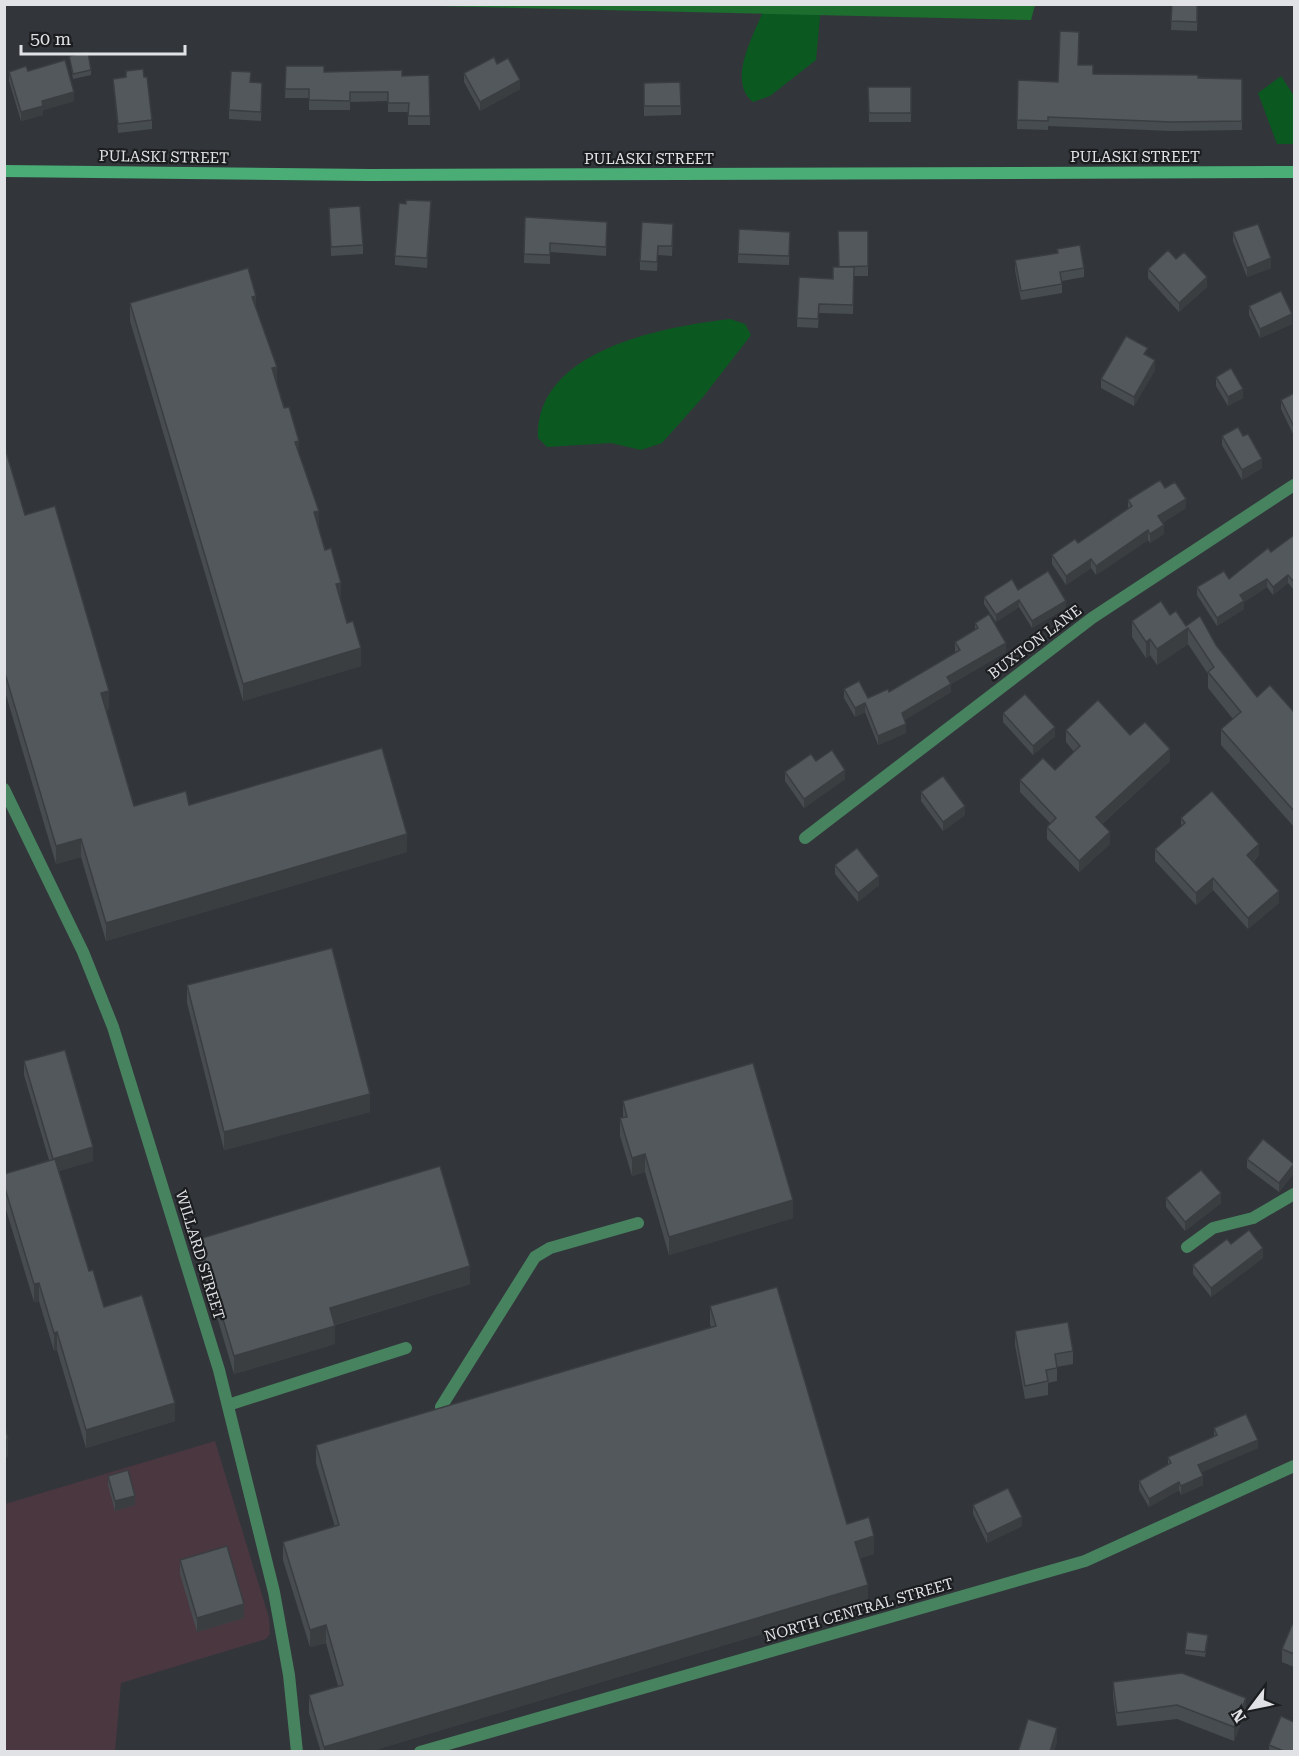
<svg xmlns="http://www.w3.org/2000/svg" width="1299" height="1756" font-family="'Roboto Serif',serif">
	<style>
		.industrial { fill: #4a3740 }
		.green { fill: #0b5920 }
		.forest { fill: #1d6d2e }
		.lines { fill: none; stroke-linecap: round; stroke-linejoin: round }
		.lane { stroke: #488360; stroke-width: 12 }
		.street { stroke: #488360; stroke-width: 12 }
		.secondary { stroke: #4aad76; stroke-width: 12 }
		.wall { fill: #474c50 }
		.shaded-wall { fill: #3a3e41 }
		.building { fill: #53585d; stroke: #3a3e41; stroke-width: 1.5 }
		.labels { text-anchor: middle; stroke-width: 4.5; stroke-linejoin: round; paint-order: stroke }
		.street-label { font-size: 15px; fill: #e0e2e5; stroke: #1b1d1f }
	</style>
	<rect width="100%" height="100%" fill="#32363b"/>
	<!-- industrial -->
	<polygon class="industrial" points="215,1441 269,1618 270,1634 266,1639 121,1683 115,1751 5,1752 5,1504"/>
	<!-- green -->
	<g class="green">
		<path d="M 821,5 L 816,60 L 770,96 L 753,102 C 726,81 755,33 764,9 Z"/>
		<polygon points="1281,76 1294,96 1294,144 1277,144 1258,93"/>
		<path d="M 730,319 L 745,324 L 751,335 L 703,397 L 662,443 L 641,450 L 611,443 L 547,447 L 538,438 C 535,350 662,327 730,319 Z"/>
	</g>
	<!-- forest -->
	<polygon class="forest" points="396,5 1035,5 1031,20"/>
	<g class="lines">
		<!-- lane -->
		<g class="lane">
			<polyline points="228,1405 406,1348"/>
			<polyline points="441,1407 535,1257 550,1248 638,1223"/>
		</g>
		<!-- street -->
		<g class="street">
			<polyline points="4,789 83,952 113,1027 219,1370 274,1592 289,1675 297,1752"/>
			<polyline points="805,838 1092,618 1294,485"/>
			<polyline points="1187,1247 1213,1228 1253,1218 1294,1194"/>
			<polyline points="420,1752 1085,1561 1294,1466"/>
		</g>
		<!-- secondary -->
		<polyline class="secondary" points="4,171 370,175 1294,172"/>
	</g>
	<!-- wall -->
	<g class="wall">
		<polygon points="1172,4 1198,4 1197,31 1171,30"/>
		<polygon points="69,56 91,70 91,75 73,79"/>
		<polygon points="497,64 520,89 480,111 464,82 464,73"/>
		<polygon points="1078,65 1093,74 1242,79 1242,130 1172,131 1048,126 1048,130 1017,129 1018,80 1058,82"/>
		<polygon points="286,66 324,72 402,76 429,75 430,125 408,125 408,112 388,112 388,101 350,102 350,110 309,110 309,98 285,98"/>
		<polygon points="28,71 74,101 43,110 43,115 21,121 9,81 9,72"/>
		<polygon points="126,71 152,120 152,129 118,133 113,79 126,78"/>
		<polygon points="644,83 681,106 681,115 644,116"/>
		<polygon points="868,87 911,87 911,122 869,122"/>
		<polygon points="262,92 261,121 229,119 229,110"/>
		<polygon points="329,208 363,245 363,254 331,256"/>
		<polygon points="431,210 427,268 395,265 395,256"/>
		<polygon points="525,217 607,231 606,256 550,252 550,264 524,263"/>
		<polygon points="868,231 868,276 854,276 853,314 819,313 818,328 797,327 799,277 833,279 839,267"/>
		<polygon points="1233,232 1271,268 1247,277 1233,241"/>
		<polygon points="673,233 672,256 658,255 657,271 640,270 640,261"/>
		<polygon points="790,241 789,265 738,263 738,254"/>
		<polygon points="1057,249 1084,268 1084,277 1062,281 1062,293 1021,300 1015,270 1015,260 1057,253"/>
		<polygon points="1176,259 1207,287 1179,312 1148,278 1148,269"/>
		<polygon points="130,303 256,310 277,384 299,454 319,529 361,666 243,701 130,321"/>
		<polygon points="1249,306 1292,324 1260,338 1249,315"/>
		<polygon points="1148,357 1155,370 1134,406 1101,388 1101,379"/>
		<polygon points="1216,377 1243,398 1228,406 1216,386"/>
		<polygon points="1294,393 1294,436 1281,409 1281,400"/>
		<polygon points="1222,436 1243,436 1262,468 1242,480 1222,445"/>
		<polygon points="4,445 25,515 109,709 106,710 134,806 189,805 407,852 106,941 81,857 56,864 4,688"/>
		<polygon points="1165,488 1186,508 1162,523 1164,534 1150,543 1148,540 1096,575 1091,568 1066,585 1052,564 1052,555 1078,543 1128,509 1128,500"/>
		<polygon points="1294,535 1294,590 1288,583 1273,595 1267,587 1244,602 1244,609 1217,626 1197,595 1197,587 1229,579 1271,552"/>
		<polygon points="1018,590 1066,608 1032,628 1019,607 996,622 984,604 984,597"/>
		<polygon points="1170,615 1216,645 1257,697 1294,712 1294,827 1221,745 1221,729 1233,719 1208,688 1208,674 1188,644 1157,665 1150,655 1146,658 1132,637 1132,621"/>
		<polygon points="975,623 1006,652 951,684 951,692 904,720 906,733 878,745 865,712 855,717 844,698 844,689 868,698 889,692 956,652 955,651 955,642 975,630"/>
		<polygon points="1003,713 1055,736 1033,755 1003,722"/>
		<polygon points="1066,730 1130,735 1170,761 1102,824 1110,844 1079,872 1047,839 1047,827 1050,823 1020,792 1020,780 1055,770 1074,752 1066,742"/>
		<polygon points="816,761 845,779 804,808 785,781 785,772"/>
		<polygon points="921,792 965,815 943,831 921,801"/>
		<polygon points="1181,818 1259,855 1253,862 1279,903 1248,929 1213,890 1196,905 1155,861 1155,849 1181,826"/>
		<polygon points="835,865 879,885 858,902 835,874"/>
		<polygon points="187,985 370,1112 224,1150 187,1003"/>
		<polygon points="24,1061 93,1161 59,1171 89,1271 104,1307 175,1421 86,1448 57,1350 54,1351 39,1301 34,1302 4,1203 4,1174 49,1160 24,1075"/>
		<polygon points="623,1101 793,1218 669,1255 645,1172 632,1176 620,1136 620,1118 623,1118"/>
		<polygon points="1247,1159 1294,1164 1294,1173 1279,1192 1247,1168"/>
		<polygon points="1166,1198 1221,1203 1185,1231 1166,1207"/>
		<polygon points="199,1239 470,1284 335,1325 335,1344 234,1374 199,1256"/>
		<polygon points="1263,1258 1211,1297 1193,1274 1193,1265"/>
		<polygon points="710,1306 847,1524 874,1554 860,1558 868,1602 368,1752 321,1752 309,1713 309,1695 338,1686 326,1643 310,1647 283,1560 283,1542 335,1527 316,1463 316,1445 711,1327 710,1324"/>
		<polygon points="1015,1331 1073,1351 1073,1364 1057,1367 1057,1381 1048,1383 1048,1395 1025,1399 1015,1345"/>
		<polygon points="1214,1428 1258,1448 1201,1472 1203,1485 1181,1495 1179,1490 1149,1507 1139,1490 1139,1481 1168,1465 1168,1457 1214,1436"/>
		<polygon points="108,1476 135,1505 115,1511 108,1485"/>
		<polygon points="973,1505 1022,1526 987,1543 973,1514"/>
		<polygon points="180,1560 244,1618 197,1632 180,1574"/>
		<polygon points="1294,1625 1294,1667 1282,1662 1282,1649"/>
		<polygon points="1208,1639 1205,1657 1185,1654 1185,1650"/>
		<polygon points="1113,1682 1246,1711 1234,1741 1177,1719 1117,1726 1113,1696"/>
		<polygon points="1269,1745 1294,1752 1269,1752"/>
	</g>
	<!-- shaded-wall -->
	<g class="shaded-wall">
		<polygon points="520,80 520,89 480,111 480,102"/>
		<polygon points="74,92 74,101 43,110 43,115 21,121 21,112 42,101"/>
		<polygon points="431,201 431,210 427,268 427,258"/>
		<polygon points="1271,258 1271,268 1247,277 1247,268"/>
		<polygon points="1207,277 1207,287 1179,312 1179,303"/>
		<polygon points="256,296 256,314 252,297"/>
		<polygon points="1292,314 1292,324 1260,338 1260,329"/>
		<polygon points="1155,360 1155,370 1134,406 1134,397"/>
		<polygon points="277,367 277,385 272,368"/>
		<polygon points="1243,389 1243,398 1228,406 1228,397"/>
		<polygon points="299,441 299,459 295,442"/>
		<polygon points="1262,459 1262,468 1242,480 1242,470"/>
		<polygon points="1186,499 1186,508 1158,526 1158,516"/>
		<polygon points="319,511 319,528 314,530 314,512"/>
		<polygon points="1164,525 1164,534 1150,543 1150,534"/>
		<polygon points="1148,530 1148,540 1096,575 1096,566"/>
		<polygon points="1091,559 1091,568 1066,585 1066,576"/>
		<polygon points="1288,575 1288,583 1273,595 1273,587"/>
		<polygon points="1267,579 1267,587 1244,602 1244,609 1217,626 1217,618 1240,595"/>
		<polygon points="341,583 341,600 336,584"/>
		<polygon points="1019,600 1019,607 996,622 996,615"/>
		<polygon points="1066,601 1066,608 1032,628 1032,621"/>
		<polygon points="1188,628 1188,644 1157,665 1157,649"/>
		<polygon points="1150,639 1150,655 1146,658 1146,642"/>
		<polygon points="1006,643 1006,652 947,686 947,677"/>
		<polygon points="361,648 361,666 243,701 243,684"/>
		<polygon points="951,684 951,692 902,722 902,713"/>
		<polygon points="109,691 109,709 101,711 101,693"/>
		<polygon points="865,703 865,712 855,717 855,708"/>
		<polygon points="906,724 906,733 878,745 878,736"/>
		<polygon points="1055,727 1055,736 1033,755 1033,746"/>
		<polygon points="1170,749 1170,761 1096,829 1096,817"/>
		<polygon points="845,770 845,779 804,808 804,799"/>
		<polygon points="965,806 965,815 943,831 943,822"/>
		<polygon points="1110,832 1110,844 1079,872 1079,861"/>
		<polygon points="407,834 407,852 106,941 106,923"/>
		<polygon points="81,839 81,857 56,864 56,846"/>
		<polygon points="1259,844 1259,855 1247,867 1247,855"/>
		<polygon points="879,876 879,885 858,902 858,893"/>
		<polygon points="1213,878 1213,890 1196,905 1196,893"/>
		<polygon points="1279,891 1279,903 1248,929 1248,918"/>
		<polygon points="370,1094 370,1112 224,1150 224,1132"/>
		<polygon points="93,1147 93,1161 53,1173 53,1159"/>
		<polygon points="645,1154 645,1172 632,1176 632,1158"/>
		<polygon points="1294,1164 1294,1173 1279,1192 1279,1183"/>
		<polygon points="1221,1193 1221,1203 1185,1231 1185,1222"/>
		<polygon points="793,1200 793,1218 669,1255 669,1237"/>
		<polygon points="1263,1248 1263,1258 1211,1297 1211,1288"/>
		<polygon points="470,1266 470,1284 330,1326 330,1308"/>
		<polygon points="39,1283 39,1301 34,1302 34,1284"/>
		<polygon points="335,1326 335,1344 234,1374 234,1356"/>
		<polygon points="57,1332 57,1350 54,1351 54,1333"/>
		<polygon points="175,1403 175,1421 86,1448 86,1430"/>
		<polygon points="8,1439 8,1457 4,1458 4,1440"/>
		<polygon points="1258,1440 1258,1448 1198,1474 1198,1465"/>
		<polygon points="1203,1476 1203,1485 1181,1495 1181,1486"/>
		<polygon points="1179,1482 1179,1490 1149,1507 1149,1499"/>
		<polygon points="135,1496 135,1505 115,1511 115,1501"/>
		<polygon points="1022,1517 1022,1526 987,1543 987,1534"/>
		<polygon points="874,1536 874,1554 855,1559 855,1542"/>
		<polygon points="868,1585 868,1602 368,1752 324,1752 324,1747"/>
		<polygon points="244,1604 244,1618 197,1632 197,1618"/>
		<polygon points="326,1625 326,1643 310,1647 310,1630"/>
		<polygon points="1246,1698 1246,1711 1234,1741 1234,1727"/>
		<polygon points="1057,1728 1057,1742 1054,1752 1050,1752"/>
	</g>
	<!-- building -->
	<g class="building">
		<polygon points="1172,4 1197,4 1197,22 1171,21"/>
		<polygon points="1060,31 1079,32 1078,65 1093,65 1093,74 1198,75 1198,78 1242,79 1242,121 1172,122 1048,117 1048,121 1017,120 1018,80 1058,82"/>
		<polygon points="88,52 91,70 73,74 69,56"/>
		<polygon points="494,57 497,64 508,58 520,80 480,102 464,73"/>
		<polygon points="65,60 74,92 42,101 43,106 21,112 9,72 26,66 28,71"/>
		<polygon points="286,66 324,66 324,72 402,70 402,76 429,75 430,116 408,116 409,103 388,103 388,92 350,92 350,101 309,100 309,89 285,89"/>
		<polygon points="143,69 144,77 147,77 152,120 118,124 113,79 126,77 126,71"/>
		<polygon points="231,71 251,72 250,82 262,83 261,112 229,110"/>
		<polygon points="680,82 681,106 644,106 644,83"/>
		<polygon points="868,87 911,87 911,113 869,113"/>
		<polygon points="406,200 431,201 427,258 395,256 399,203 406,204"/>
		<polygon points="360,206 363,245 331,247 329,208"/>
		<polygon points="525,217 607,222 606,247 550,243 550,255 524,254"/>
		<polygon points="642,222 673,224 672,246 658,246 657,262 640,261"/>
		<polygon points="1258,224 1271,258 1247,268 1233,232"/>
		<polygon points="739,229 790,232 789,256 738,254"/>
		<polygon points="838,231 868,231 868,266 839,267"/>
		<polygon points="1080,245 1084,268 1060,272 1062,284 1021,291 1015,260 1058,253 1057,249"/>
		<polygon points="1168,250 1176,259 1184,252 1207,277 1179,303 1148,269"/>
		<polygon points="833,267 854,267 853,305 819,304 818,319 797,318 799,277 833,279"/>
		<polygon points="248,268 256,296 252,297 277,367 272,368 284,408 289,407 299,441 295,442 319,511 314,512 325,550 331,548 341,583 336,584 347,623 353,621 361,648 243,684 130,303"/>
		<polygon points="1281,291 1292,314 1260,329 1249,306"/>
		<polygon points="1126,336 1148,348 1144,354 1155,360 1134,397 1101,379"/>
		<polygon points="1231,368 1243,389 1228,397 1216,377"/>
		<polygon points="1294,393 1294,427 1281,400"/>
		<polygon points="1238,427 1243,436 1248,434 1262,459 1242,470 1222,436"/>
		<polygon points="4,445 25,515 55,506 109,691 101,693 134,806 186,791 189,805 382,748 407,834 106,923 81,839 56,846 4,670"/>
		<polygon points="1160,480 1165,488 1175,482 1186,499 1158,516 1164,525 1150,534 1148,530 1096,566 1091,559 1066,576 1052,555 1075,539 1078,543 1132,506 1128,500"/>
		<polygon points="1294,535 1294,582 1288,575 1273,587 1267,579 1240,595 1244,601 1217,618 1197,587 1224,571 1229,579 1268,548 1271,552"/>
		<polygon points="1048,571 1066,601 1032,621 1019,600 996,615 984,597 1012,579 1018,590"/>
		<polygon points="1161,601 1170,615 1176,611 1186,626 1200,616 1216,645 1257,697 1270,685 1294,712 1294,811 1221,729 1241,712 1208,672 1214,667 1188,628 1157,649 1150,639 1146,642 1132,621"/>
		<polygon points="989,614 1006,643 947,677 951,684 902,713 906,724 878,736 865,703 855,708 844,689 859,681 868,698 888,689 889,692 960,650 955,642 978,628 975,623"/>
		<polygon points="1025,694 1055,727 1033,746 1003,713"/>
		<polygon points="1098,700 1130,735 1145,722 1170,749 1096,817 1110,832 1079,861 1047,827 1056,818 1020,780 1043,758 1055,770 1080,746 1066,730"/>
		<polygon points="832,750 845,770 804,799 785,772 811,754 816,761"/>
		<polygon points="943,776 965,806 943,822 921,792"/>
		<polygon points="1212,791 1259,844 1247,855 1279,891 1248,918 1213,878 1196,893 1155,849 1185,823 1181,818"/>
		<polygon points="857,848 879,876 858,893 835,865"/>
		<polygon points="332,948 370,1094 224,1132 187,985"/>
		<polygon points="65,1050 93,1147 53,1159 24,1061"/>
		<polygon points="753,1063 793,1200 669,1237 645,1154 632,1158 620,1118 627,1117 623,1101"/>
		<polygon points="1263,1139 1294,1164 1279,1183 1247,1159"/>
		<polygon points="55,1159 89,1271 93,1270 104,1307 142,1295 175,1403 86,1430 57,1332 54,1333 39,1283 34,1284 4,1185 4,1174"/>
		<polygon points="440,1166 470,1266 330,1308 335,1326 234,1356 199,1239"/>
		<polygon points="1201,1170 1221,1193 1185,1222 1166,1198"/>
		<polygon points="1249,1230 1263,1248 1211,1288 1193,1265 1227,1239 1231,1244"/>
		<polygon points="777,1287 847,1524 869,1517 874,1536 855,1542 868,1585 324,1747 309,1695 343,1685 326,1625 310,1630 283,1542 339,1525 316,1445 716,1326 710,1306"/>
		<polygon points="1068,1322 1073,1351 1055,1354 1057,1368 1046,1370 1048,1381 1025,1386 1015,1331"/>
		<polygon points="1246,1414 1258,1440 1198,1465 1203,1476 1181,1486 1179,1482 1149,1499 1139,1481 1171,1463 1168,1457 1217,1435 1214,1428"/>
		<polygon points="4,1422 8,1439 4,1440"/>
		<polygon points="128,1470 135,1496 115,1501 108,1476"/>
		<polygon points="1008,1488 1022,1517 987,1534 973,1505"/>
		<polygon points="227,1546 244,1604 197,1618 180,1560"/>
		<polygon points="1292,1625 1294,1625 1294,1654 1282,1649"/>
		<polygon points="1187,1632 1208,1635 1205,1652 1185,1650"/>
		<polygon points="1182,1673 1246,1698 1234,1727 1177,1705 1117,1713 1113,1682"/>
		<polygon points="1281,1716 1294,1722 1294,1752 1286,1752 1269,1745"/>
		<polygon points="1028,1719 1057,1728 1050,1752 1018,1752"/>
	</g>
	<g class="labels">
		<!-- street labels -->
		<g class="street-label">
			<text transform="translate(164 157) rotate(1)" y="5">PULASKI STREET</text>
			<text x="1135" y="162">PULASKI STREET</text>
			<text x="649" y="164">PULASKI STREET</text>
			<text transform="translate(1035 642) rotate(-37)" y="5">BUXTON LANE</text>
			<text transform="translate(200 1255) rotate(73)" y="5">WILLARD STREET</text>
			<text transform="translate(859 1610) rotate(-16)" y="5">NORTH CENTRAL STREET</text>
		</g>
	</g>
	<!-- border -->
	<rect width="1299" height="1756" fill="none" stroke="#e0e2e5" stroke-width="12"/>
	<!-- north arrow -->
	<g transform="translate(1251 1708) rotate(238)" stroke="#1b1d1f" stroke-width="4.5" paint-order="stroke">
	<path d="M0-4.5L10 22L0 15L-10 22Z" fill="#e0e2e5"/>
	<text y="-9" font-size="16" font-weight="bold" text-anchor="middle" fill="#e0e2e5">N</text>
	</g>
	<!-- scale -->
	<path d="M21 45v9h164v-9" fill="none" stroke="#e0e2e5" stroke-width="3"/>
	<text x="30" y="45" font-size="18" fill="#e0e2e5" stroke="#1b1d1f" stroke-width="4.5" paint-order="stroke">50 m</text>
</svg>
